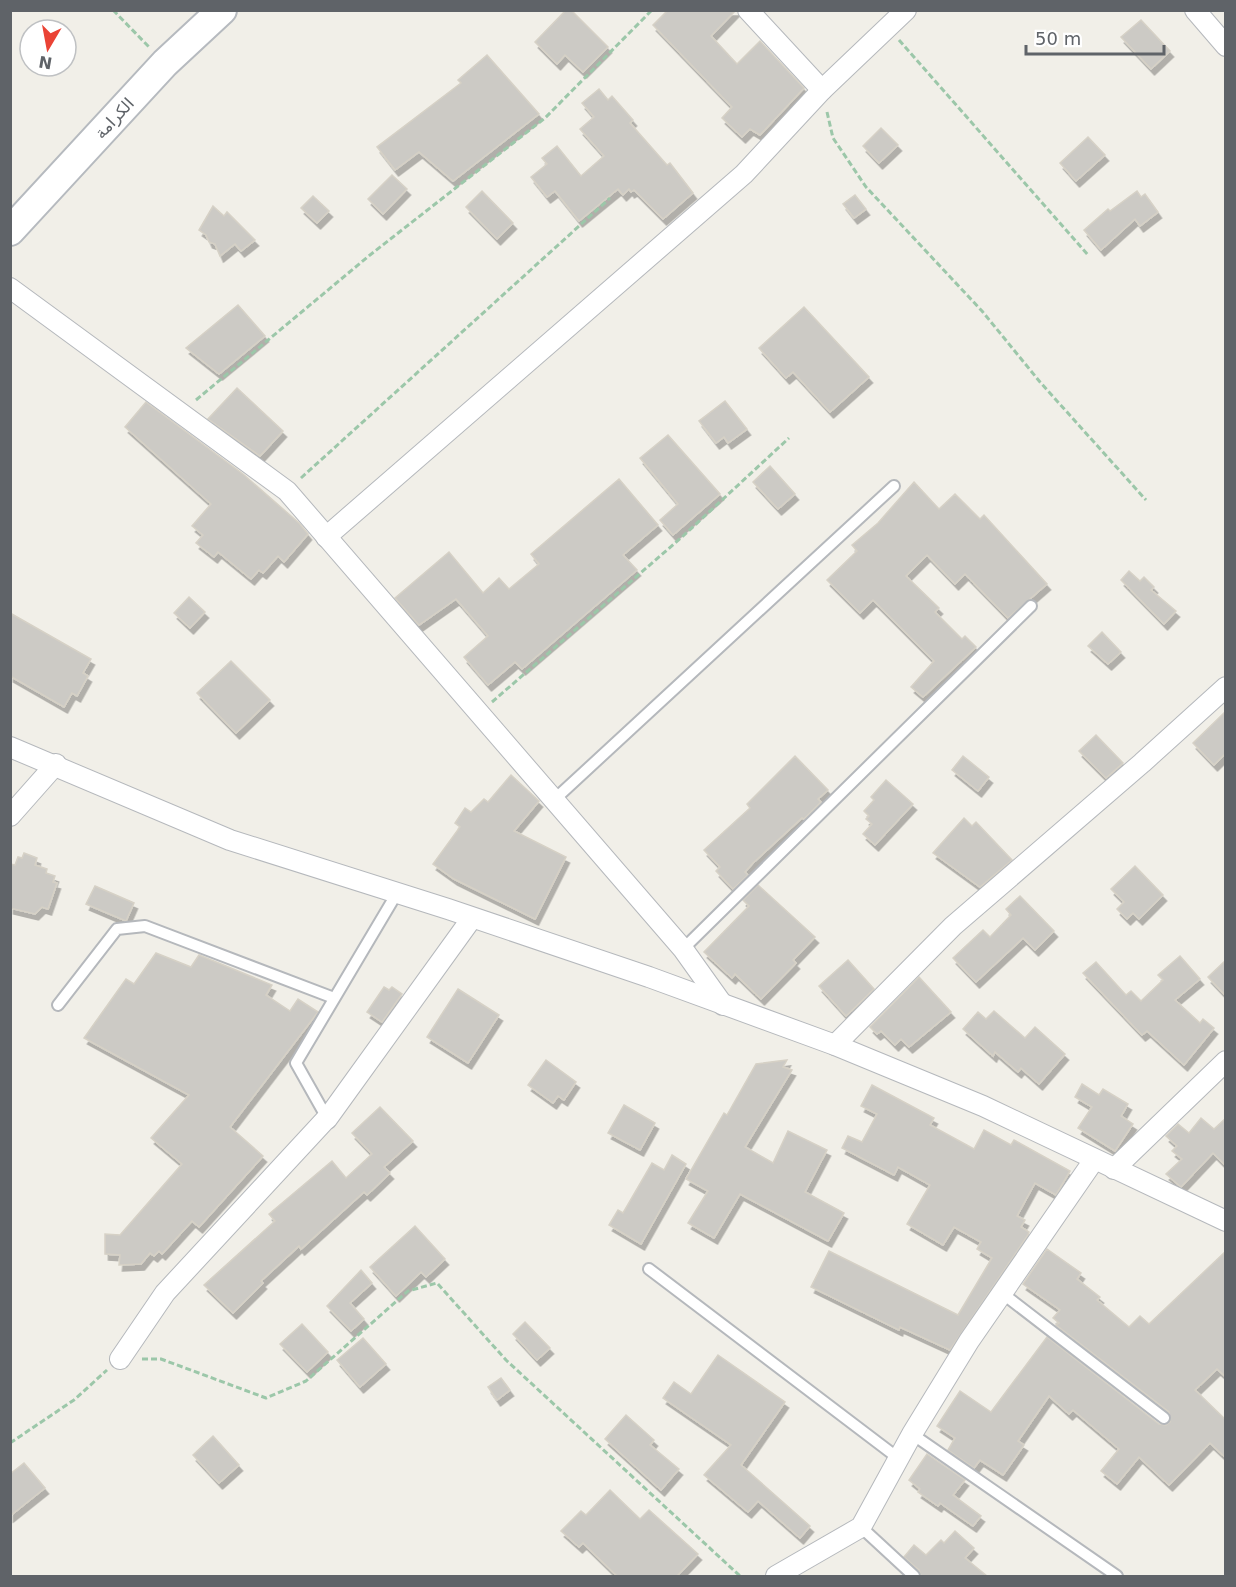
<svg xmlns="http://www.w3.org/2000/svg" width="1236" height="1587" font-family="'DejaVu Sans',Vazirmatn,sans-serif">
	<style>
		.building { fill: #cccac5; stroke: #d6d1c6; stroke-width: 1.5; filter: url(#shadow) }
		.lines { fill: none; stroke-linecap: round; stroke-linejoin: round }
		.service-casing { stroke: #b5b8bc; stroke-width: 14 }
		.minor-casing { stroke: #b5b8bc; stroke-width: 22 }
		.secondary-casing { stroke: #b6babf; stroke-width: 32 }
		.path { stroke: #9cc7a9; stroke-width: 3; stroke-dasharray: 6 3; stroke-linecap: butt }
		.service { stroke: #fff; stroke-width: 10 }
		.minor { stroke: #fff; stroke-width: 20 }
		.secondary { stroke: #fff; stroke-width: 28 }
		.labels { text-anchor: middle; stroke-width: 4.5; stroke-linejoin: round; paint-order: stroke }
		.street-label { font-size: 16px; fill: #5f6368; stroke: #fff }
	</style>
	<defs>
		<filter id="shadow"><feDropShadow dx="3.5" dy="6" stdDeviation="0" flood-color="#0004"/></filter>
	</defs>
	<rect width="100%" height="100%" fill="#f1efe8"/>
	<!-- building -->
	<g class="building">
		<polygon points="566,10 571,10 608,47 583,72 565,55 557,64 535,42"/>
		<polygon points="668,10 736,10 711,36 737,64 760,41 804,88 760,135 750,129 742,137 722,118 732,107 653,25"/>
		<polygon points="1141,20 1170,51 1151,69 1121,37"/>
		<polygon points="487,55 539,114 453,181 419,152 395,170 377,147 461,83 458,80"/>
		<polygon points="599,89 608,100 612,96 633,120 630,123 667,165 670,163 693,193 663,219 634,190 631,192 629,189 623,195 618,189 579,221 555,191 547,197 531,177 547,164 542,158 557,146 581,176 604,156 580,129 594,117 582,103"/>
		<polygon points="881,128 898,145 879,163 863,146"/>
		<polygon points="1088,137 1105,155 1076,181 1060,163"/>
		<polygon points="392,175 407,189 383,214 368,199"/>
		<polygon points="482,191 513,223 497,239 466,207"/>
		<polygon points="1137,191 1141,197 1145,194 1158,212 1140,226 1135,219 1101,250 1084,230 1108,209 1110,211"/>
		<polygon points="855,195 866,209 854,218 843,204"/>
		<polygon points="313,196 329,211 317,223 301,208"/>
		<polygon points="213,206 224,216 227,212 255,240 241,251 235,244 220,256 215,244 209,242 206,235 199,230"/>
		<polygon points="238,305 265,336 219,374 186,348"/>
		<polygon points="804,307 869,377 830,412 793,372 786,378 759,348"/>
		<polygon points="237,388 283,431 260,456 208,419"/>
		<polygon points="725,401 747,429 728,443 724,437 716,443 699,421"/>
		<polygon points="146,402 243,474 299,523 308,534 284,562 278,556 263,573 259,570 251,579 218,552 214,557 196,543 203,535 192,526 211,504 125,427"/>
		<polygon points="668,435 720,494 673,535 660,520 678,504 640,458"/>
		<polygon points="770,466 795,494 778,509 753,482"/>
		<polygon points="619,479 658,525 623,555 637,570 522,669 515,662 488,685 464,657 488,636 456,599 419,625 395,598 449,552 483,593 499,578 509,589 539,564 531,554"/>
		<polygon points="914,482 939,509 955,494 980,519 984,515 1047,584 1008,618 965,574 955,584 927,555 906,576 939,608 935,612 962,639 965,636 976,647 923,697 911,687 934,661 873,600 860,613 827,580 857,551 852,545 878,523"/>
		<polygon points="1129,571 1140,581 1144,577 1154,587 1151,590 1176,611 1164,624 1121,580"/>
		<polygon points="189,597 205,612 190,628 174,613"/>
		<polygon points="10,613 91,659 83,673 88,676 77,696 72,693 64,707 10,676"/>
		<polygon points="1102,632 1121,652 1108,664 1088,646"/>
		<polygon points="231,661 270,700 236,733 197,693"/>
		<polygon points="1226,711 1226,753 1214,765 1193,743"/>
		<polygon points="1096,735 1123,763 1106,778 1079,751"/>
		<polygon points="795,756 828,790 818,799 821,802 804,819 802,818 753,863 745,872 748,875 733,889 716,871 720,867 704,850 750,808 747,804"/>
		<polygon points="963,756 989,777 978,791 952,770"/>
		<polygon points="511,775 539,801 514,831 566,857 535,919 454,879 433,864 460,827 455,823 465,808 471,812 484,799 488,802"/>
		<polygon points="886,780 913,804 875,845 863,834 872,824 866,819 869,816 864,811 874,800 871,797"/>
		<polygon points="964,818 972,826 976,822 1012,860 980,887 933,853"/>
		<polygon points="24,853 37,858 35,865 47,869 46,873 55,876 53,882 57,883 48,909 42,907 35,914 10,908 10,864 15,865 18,857 22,858"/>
		<polygon points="1135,866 1163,895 1139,919 1133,913 1127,919 1117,909 1124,902 1111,889"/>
		<polygon points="758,885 815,937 793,960 796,963 761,999 735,974 732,978 704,952 749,906 743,900"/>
		<polygon points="95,886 134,903 126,921 86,904"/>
		<polygon points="1020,896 1054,931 1035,950 1023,938 976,982 953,958 983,930 990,937 1011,915 1006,909"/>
		<polygon points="156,953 191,967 199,955 272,985 266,995 290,1011 298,999 318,1012 230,1127 263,1156 199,1227 192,1221 162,1254 159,1251 154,1256 150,1253 141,1264 119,1265 120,1255 105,1254 105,1234 120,1235 182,1164 151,1138 189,1095 84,1038 126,979 134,984"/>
		<polygon points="1180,956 1200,979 1175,1000 1200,1023 1203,1019 1214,1028 1184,1065 1147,1031 1142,1035 1083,973 1096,962 1126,995 1131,991 1141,1001 1163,980 1158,975"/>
		<polygon points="848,960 874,989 846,1016 819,986"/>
		<polygon points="1226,960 1226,996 1208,977"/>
		<polygon points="919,977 951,1012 909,1047 901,1039 895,1045 881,1031 877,1034 870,1027"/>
		<polygon points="384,987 389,990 392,987 402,994 382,1022 367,1012"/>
		<polygon points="458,989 499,1015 468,1063 427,1037"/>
		<polygon points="994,1011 1025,1038 1035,1027 1065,1054 1039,1084 1021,1068 1018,1072 995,1052 993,1056 963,1029 978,1012 986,1019"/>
		<polygon points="546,1060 576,1082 564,1100 558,1096 553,1103 528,1085"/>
		<polygon points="787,1060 783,1067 792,1070 745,1147 773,1163 788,1131 827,1150 805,1192 844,1213 828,1241 740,1194 714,1238 688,1223 708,1191 686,1179 724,1113 727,1115 756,1064"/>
		<polygon points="1082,1084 1099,1095 1103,1089 1128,1104 1121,1116 1133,1124 1115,1151 1078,1128 1092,1107 1075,1097"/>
		<polygon points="872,1085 934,1118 930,1125 974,1149 984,1130 1011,1145 1014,1140 1070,1171 1056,1195 1035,1183 1017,1216 1025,1220 1021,1227 1029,1232 1028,1235 950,1350 900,1327 899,1330 811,1287 829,1251 958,1315 992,1258 977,1249 981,1242 954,1227 943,1245 907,1224 930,1185 898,1167 894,1175 842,1148 848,1136 862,1142 877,1114 861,1106"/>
		<polygon points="624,1105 655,1123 640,1150 608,1133"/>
		<polygon points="380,1107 413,1141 384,1167 390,1173 367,1195 364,1192 301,1249 299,1246 261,1281 263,1283 233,1313 204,1285 275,1221 269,1214 332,1161 346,1178 372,1154 352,1133"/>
		<polygon points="1201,1118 1214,1129 1226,1118 1226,1166 1213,1153 1181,1187 1166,1174 1182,1159 1172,1151 1177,1146 1166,1136 1178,1124 1189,1133"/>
		<polygon points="672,1155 686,1164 641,1244 609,1225 618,1210 623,1213 652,1163 664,1170"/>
		<polygon points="415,1226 445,1259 426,1277 421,1272 396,1296 370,1267"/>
		<polygon points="1047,1249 1081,1273 1077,1279 1100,1297 1097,1300 1129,1327 1140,1316 1149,1324 1226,1251 1226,1377 1217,1369 1195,1390 1226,1420 1226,1458 1210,1443 1169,1485 1139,1457 1117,1484 1101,1471 1119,1449 1073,1410 1069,1414 1049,1396 1018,1441 1024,1445 1003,1475 980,1460 974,1468 948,1450 955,1438 937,1426 960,1391 991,1412 1047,1337 1159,1424 1166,1425 1170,1422 1169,1412 1056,1325 1059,1323 1053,1318 1060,1310 1023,1284"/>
		<polygon points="361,1270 372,1283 350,1303 364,1319 351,1331 327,1306"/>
		<polygon points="525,1322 550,1348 537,1360 513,1334"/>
		<polygon points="302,1324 328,1352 307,1372 280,1344"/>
		<polygon points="363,1338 386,1364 360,1387 337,1360"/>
		<polygon points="718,1355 785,1402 741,1465 810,1526 800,1538 758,1501 748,1512 704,1475 731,1445 663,1398 674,1382 691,1394"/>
		<polygon points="501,1378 510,1390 497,1400 488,1387"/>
		<polygon points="626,1415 654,1440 650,1445 679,1469 661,1490 605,1439"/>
		<polygon points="213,1436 239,1465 219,1483 193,1455"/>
		<polygon points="927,1454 965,1480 953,1495 981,1516 973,1526 940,1503 938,1506 918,1492 920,1489 909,1480"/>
		<polygon points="24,1463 45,1488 10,1516 10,1474"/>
		<polygon points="610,1490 640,1519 649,1510 698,1554 677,1576 617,1576 583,1543 579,1547 561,1531 581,1511 586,1515"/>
		<polygon points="955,1531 974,1548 965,1558 987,1576 921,1576 919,1570 904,1557 914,1545 926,1555 941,1540 944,1543"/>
	</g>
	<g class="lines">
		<!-- service casing -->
		<g class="service-casing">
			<g id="service">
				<polyline points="555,799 894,486"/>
				<polyline points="683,949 1031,606"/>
				<polyline points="58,1005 117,929 145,926 334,998"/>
				<polyline points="327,1118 296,1063 397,893"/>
				<polyline points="649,1269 898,1458"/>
				<polyline points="1002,1293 1164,1418"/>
				<polyline points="912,1434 1117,1576"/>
				<polyline points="861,1527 914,1576"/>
			</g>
		</g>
		<!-- minor casing -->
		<g class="minor-casing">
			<g id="minor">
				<polyline points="748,10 822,90"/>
				<polyline points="1195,10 1226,46"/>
				<polyline points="10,288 287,491 683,949 723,1005"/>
				<polyline points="326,537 744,174 822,90 906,10"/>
				<polyline points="10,747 230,840 448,909 649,977 835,1045 983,1106 1226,1221"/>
				<polyline points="10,816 56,764"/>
				<polyline points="835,1045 953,926 1142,763 1226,687"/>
				<polyline points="327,1119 472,918"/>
				<polyline points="1114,1169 1226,1061"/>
				<polyline points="120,1359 165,1293 327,1118"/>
				<polyline points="776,1576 861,1527 912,1434 969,1341 1094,1160"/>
			</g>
		</g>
		<!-- secondary casing -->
		<g class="secondary-casing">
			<polyline id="secondary" points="10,231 165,63 222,10"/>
		</g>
		<!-- path -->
		<g class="path">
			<polyline points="113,10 149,47"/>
			<polyline points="899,40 1088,255"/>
			<polyline points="827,112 833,138 866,187 982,311 1040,382 1146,500"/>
			<polyline points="196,400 370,255 545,118 652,10"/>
			<polyline points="301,478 610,198"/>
			<polyline points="492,702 682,537 789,438"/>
			<polyline points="142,1359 161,1359 266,1398 306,1381 408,1291 437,1283 506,1360 740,1576"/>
			<polyline points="10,1443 74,1400 107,1370"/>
		</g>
		<!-- service -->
		<use href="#service" class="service"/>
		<!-- minor -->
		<use href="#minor" class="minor"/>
		<!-- secondary -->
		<use href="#secondary" class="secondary"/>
	</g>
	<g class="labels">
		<!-- street labels -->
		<g class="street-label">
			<text transform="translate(114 118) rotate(-47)" y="6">الكرامة</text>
		</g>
	</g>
	<!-- border -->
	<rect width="1236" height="1587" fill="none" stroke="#5f6368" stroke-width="24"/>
	<!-- north arrow -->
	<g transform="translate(48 48) rotate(190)"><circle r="28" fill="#ffffff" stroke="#bfc1c3" stroke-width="1.5"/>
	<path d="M0-4.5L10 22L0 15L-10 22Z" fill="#ea4335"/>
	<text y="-9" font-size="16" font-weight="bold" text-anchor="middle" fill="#5f6368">N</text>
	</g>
	<!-- scale -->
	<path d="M1026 45v9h138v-9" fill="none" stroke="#5f6368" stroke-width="3"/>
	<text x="1035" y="45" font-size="18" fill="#5f6368" stroke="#ffffff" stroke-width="4.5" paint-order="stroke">50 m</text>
</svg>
